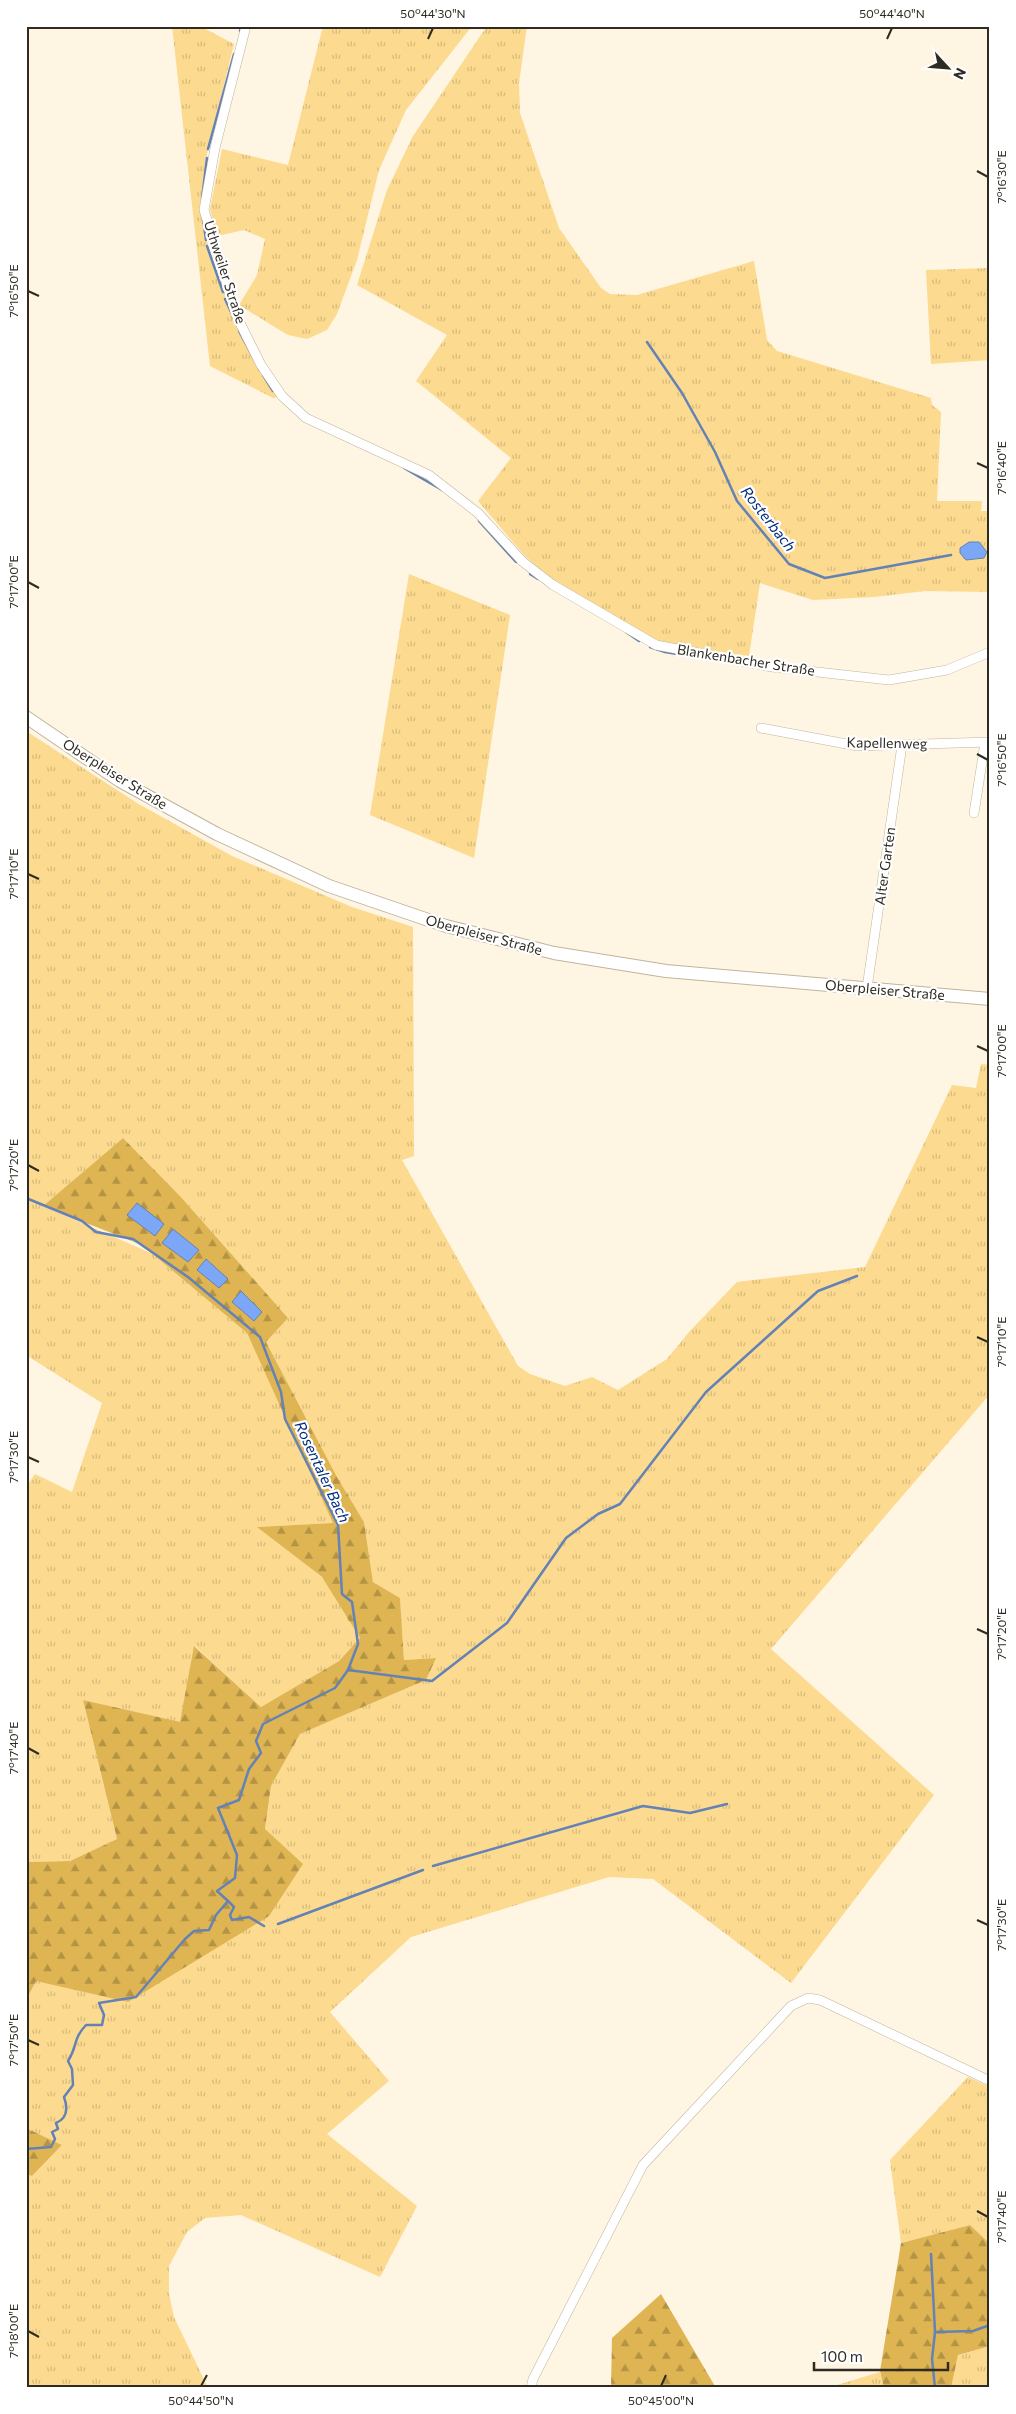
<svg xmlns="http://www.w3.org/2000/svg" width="1016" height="2414" font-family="Commissioner,sans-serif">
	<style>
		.grass { fill: url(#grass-tufts) }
		.forest { fill: url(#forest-firs) }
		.water { fill: #7ba7f6; stroke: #6482b6 }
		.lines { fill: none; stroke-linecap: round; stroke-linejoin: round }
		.stream { stroke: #6482b6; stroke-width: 2.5 }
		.street-casing { stroke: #c0b59e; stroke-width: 10 }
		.secondary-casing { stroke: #c0b59e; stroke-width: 14 }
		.street { stroke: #fff; stroke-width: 9 }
		.secondary { stroke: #fff; stroke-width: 12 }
		.ticks { fill: none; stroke: #2f2b22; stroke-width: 2 }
		.labels { text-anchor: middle; stroke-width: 4.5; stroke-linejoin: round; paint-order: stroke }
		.street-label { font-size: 14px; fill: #2f2b22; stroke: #fff }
		.water-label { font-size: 15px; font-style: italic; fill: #002c84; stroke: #fff }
		.neatline { fill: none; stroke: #2f2b22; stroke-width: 2 }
		.ticks-label { font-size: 12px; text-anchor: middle; fill: #2f2b22 }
	</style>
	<defs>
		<pattern id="grass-tufts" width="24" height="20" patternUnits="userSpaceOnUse" patternTransform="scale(1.25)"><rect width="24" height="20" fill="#fcda8f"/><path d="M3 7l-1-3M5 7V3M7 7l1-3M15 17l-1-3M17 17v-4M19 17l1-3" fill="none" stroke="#d8bb7b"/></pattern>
		<pattern id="forest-firs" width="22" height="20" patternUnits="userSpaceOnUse" patternTransform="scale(1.25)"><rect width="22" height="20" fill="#deb552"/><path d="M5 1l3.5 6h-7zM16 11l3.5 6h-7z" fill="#b49344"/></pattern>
	</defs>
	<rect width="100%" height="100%" fill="#fef5e2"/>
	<!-- grass -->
	<g class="grass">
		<polygon points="172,26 200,26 234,44 206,158 201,217 215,273 260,371 278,397 273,398 210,366"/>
		<polygon points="323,26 472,26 406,110 379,170 357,260 337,314 327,330 307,339 288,335 239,305 257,275 265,239 244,230 217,236 210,209 222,149 288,165"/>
		<polygon points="487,26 527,26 519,83 520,113 559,228 601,288 610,294 637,295 754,261 767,340 777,351 931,398 932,405 941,412 937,501 982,501 981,511 990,511 990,592 925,591 874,597 813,600 760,583 749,656 688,649 654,639 551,580 524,555 478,501 511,458 416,381 447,335 357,285 387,190 413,136"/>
		<polygon points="990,268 990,360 931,364 926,270"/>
		<polygon points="409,574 510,615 474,858 370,815"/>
		<polygon points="26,731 137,803 232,856 352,907 413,927 414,1156 402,1160 518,1366 530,1374 565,1386 592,1377 618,1390 667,1359 689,1332 737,1282 865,1267 952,1085 976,1088 981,1064 990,1065 990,1394 771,1649 934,1795 791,1983 653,1879 609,1877 411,1937 330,2012 389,2081 327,2134 417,2206 380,2277 241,2215 205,2218 187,2232 169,2266 169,2294 174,2317 208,2388 26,2388 26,2174 32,2176 62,2145 26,2128 26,2000 35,1980 128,2002 265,1830 271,1786 300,1734 426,1680 435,1658 404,1660 400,1598 373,1582 364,1522 337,1477 266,1342 288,1318 180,1196 123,1138 43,1206 153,1254 247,1333 334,1523 258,1527 324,1579 360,1638 339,1661 261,1707 195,1646 180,1723 83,1700 117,1839 70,1861 26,1862 26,1487 35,1474 72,1492 102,1403 26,1355"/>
		<polygon points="968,2077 990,2087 990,2244 970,2225 901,2243 890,2160"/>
		<polygon points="990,2346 990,2388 951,2388 958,2355"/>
		<polygon points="880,2372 884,2388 827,2388"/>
	</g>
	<!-- forest -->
	<g class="forest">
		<polygon points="123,1138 180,1196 288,1318 266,1342 337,1477 364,1522 373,1582 400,1598 404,1660 436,1658 426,1680 300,1734 271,1786 265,1829 303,1864 269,1916 128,2002 36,1981 26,2000 26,1862 70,1861 117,1839 83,1700 180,1722 194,1646 261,1707 339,1661 360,1638 322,1577 257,1527 333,1523 247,1333 142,1245 43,1206"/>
		<polygon points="26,2128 62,2145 32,2176 26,2174"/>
		<polygon points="970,2225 990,2244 990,2346 958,2355 951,2388 884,2388 880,2371 901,2243"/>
		<polygon points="661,2294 716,2388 611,2388 612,2338"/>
	</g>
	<!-- water -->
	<g class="water">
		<polygon points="969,542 979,542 987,552 984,558 966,560 960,553 960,548"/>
		<polygon points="137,1203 164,1224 155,1236 127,1215"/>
		<polygon points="173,1229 199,1250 188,1262 162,1243"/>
		<polygon points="206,1259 228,1279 219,1288 197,1270"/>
		<polygon points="241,1291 262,1312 254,1321 232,1302"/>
	</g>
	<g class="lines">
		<!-- stream -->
		<g class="stream">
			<polyline points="240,31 241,26"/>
			<polyline points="208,149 234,54"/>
			<polyline points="202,199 207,158"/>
			<polyline points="203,219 206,240"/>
			<polyline points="207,246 223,292"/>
			<polyline points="225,299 232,314"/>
			<polyline points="239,331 254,359"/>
			<polyline points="647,342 682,393 715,452 737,501 789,564 825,578 951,555"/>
			<polyline points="263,375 273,391"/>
			<polyline points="404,468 442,490"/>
			<polyline points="479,521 516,562"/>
			<polyline points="530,574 538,579"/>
			<polyline points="626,632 639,641"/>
			<polyline points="650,647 665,652 708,659"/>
			<path d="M 26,1198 L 82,1221 L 96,1232 L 133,1239 L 188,1277 L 260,1337 L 281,1392 L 285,1419 L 338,1525 L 342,1594 L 352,1602 L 358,1644 L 348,1670 L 335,1688 L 263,1724 L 256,1741 L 261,1753 L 249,1769 L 239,1800 L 218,1808 L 237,1855 L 235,1878 L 217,1891 L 228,1901 L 216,1915 L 209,1930 L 194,1931 L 185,1939 L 136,1997 L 99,2003 L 104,2015 L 102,2025 L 86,2025 C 72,2040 78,2046 68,2061 L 72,2069 L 73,2085 L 64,2097 C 68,2108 68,2118 56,2123 L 58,2129 L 52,2132 L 55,2139 L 51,2147 L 26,2149"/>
			<polyline points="348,1670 432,1681 507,1623 566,1538 598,1514 620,1504 706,1392 818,1291 857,1276"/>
			<polyline points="433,1866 643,1806 690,1813 727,1804"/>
			<polyline points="228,1901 234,1907 230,1915 232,1920 249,1917 264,1926"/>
			<polyline points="278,1924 423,1870"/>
			<polyline points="931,2254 935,2332 932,2359 935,2388"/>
			<polyline points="935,2332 973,2331 990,2325"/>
		</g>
		<!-- street casing -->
		<g class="street-casing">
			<g id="street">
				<polyline points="246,26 215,148 204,210 237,317 261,365 282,396 306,418 429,475 478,513 523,562 553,585 656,645 772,667 889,680 947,670 990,652"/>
				<polyline points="761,728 857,746 990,742"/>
				<polyline points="974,813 985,743"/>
				<polyline points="867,988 902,745"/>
				<polyline points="531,2388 533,2379 643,2165 791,2006 808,1998 820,2000 990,2081"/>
			</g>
		</g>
		<!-- secondary casing -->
		<g class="secondary-casing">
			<polyline id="secondary" points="26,717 120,781 217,834 329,886 446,926 554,953 666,971 990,999"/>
		</g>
		<!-- street -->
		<use href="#street" class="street"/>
		<!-- secondary -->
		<use href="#secondary" class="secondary"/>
	</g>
	<!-- ticks -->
	<path class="ticks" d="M 428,39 L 433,28M 887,39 L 892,28M 977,171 L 988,177M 28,291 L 39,296M 977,463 L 988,468M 28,582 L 39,588M 977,754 L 988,760M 28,874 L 39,879M 977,1046 L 988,1051M 28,1165 L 39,1171M 977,1337 L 988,1342M 28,1457 L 39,1462M 977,1629 L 988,1634M 28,1748 L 39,1754M 977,1920 L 988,1925M 28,2040 L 39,2045M 977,2211 L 988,2217M 28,2331 L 39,2337M 201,2386 L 207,2375M 661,2386 L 666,2375"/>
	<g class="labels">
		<!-- street labels -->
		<g class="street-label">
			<text transform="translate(225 272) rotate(72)" y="5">Uthweiler Straße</text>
			<text transform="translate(746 660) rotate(9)" y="5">Blankenbacher Straße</text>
			<text transform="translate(887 743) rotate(1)" y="5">Kapellenweg</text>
			<text transform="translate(115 774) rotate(32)" y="5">Oberpleiser Straße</text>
			<text transform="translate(885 866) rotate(-82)" y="5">Alter Garten</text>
			<text transform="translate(484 935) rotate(15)" y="5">Oberpleiser Straße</text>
			<text transform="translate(885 990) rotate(5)" y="5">Oberpleiser Straße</text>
		</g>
		<!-- water labels -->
		<g class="water-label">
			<text transform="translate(768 519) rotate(52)" y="5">Rosterbach</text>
			<text transform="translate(322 1472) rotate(65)" y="5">Rosentaler Bach</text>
		</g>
	</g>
	<!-- border -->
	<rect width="1016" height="2414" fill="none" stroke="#ffffff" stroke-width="55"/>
	<!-- north arrow -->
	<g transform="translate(948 68) rotate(116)" stroke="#ffffff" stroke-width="4" paint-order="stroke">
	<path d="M0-4L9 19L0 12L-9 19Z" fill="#2f2b22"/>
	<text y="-8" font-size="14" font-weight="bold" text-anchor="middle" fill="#2f2b22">N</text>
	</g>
	<!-- scale -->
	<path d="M814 2362v8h134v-8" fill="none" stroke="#2f2b22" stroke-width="2.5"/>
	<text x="821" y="2362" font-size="15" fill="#2f2b22" stroke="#ffffff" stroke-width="4" paint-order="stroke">100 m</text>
	<rect x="28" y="28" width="960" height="2358" class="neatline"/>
	<g class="ticks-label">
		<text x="433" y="18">50°44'30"N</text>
		<text x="892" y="18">50°44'40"N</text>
		<text transform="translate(1002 177) rotate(-90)" y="4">7°16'30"E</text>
		<text transform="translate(14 291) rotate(-90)" y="4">7°16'50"E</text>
		<text transform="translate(1002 468) rotate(-90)" y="4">7°16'40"E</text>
		<text transform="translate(14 582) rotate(-90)" y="4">7°17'00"E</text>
		<text transform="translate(1002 760) rotate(-90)" y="4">7°16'50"E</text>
		<text transform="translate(14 874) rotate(-90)" y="4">7°17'10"E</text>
		<text transform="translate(1002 1051) rotate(-90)" y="4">7°17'00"E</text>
		<text transform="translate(14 1165) rotate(-90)" y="4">7°17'20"E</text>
		<text transform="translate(1002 1342) rotate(-90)" y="4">7°17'10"E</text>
		<text transform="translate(14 1457) rotate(-90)" y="4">7°17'30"E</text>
		<text transform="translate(1002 1634) rotate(-90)" y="4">7°17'20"E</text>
		<text transform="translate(14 1748) rotate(-90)" y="4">7°17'40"E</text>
		<text transform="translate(1002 1925) rotate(-90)" y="4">7°17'30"E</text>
		<text transform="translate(14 2040) rotate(-90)" y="4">7°17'50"E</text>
		<text transform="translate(1002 2217) rotate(-90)" y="4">7°17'40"E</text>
		<text transform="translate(14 2331) rotate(-90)" y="4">7°18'00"E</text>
		<text x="201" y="2405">50°44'50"N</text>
		<text x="661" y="2405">50°45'00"N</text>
	</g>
</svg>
